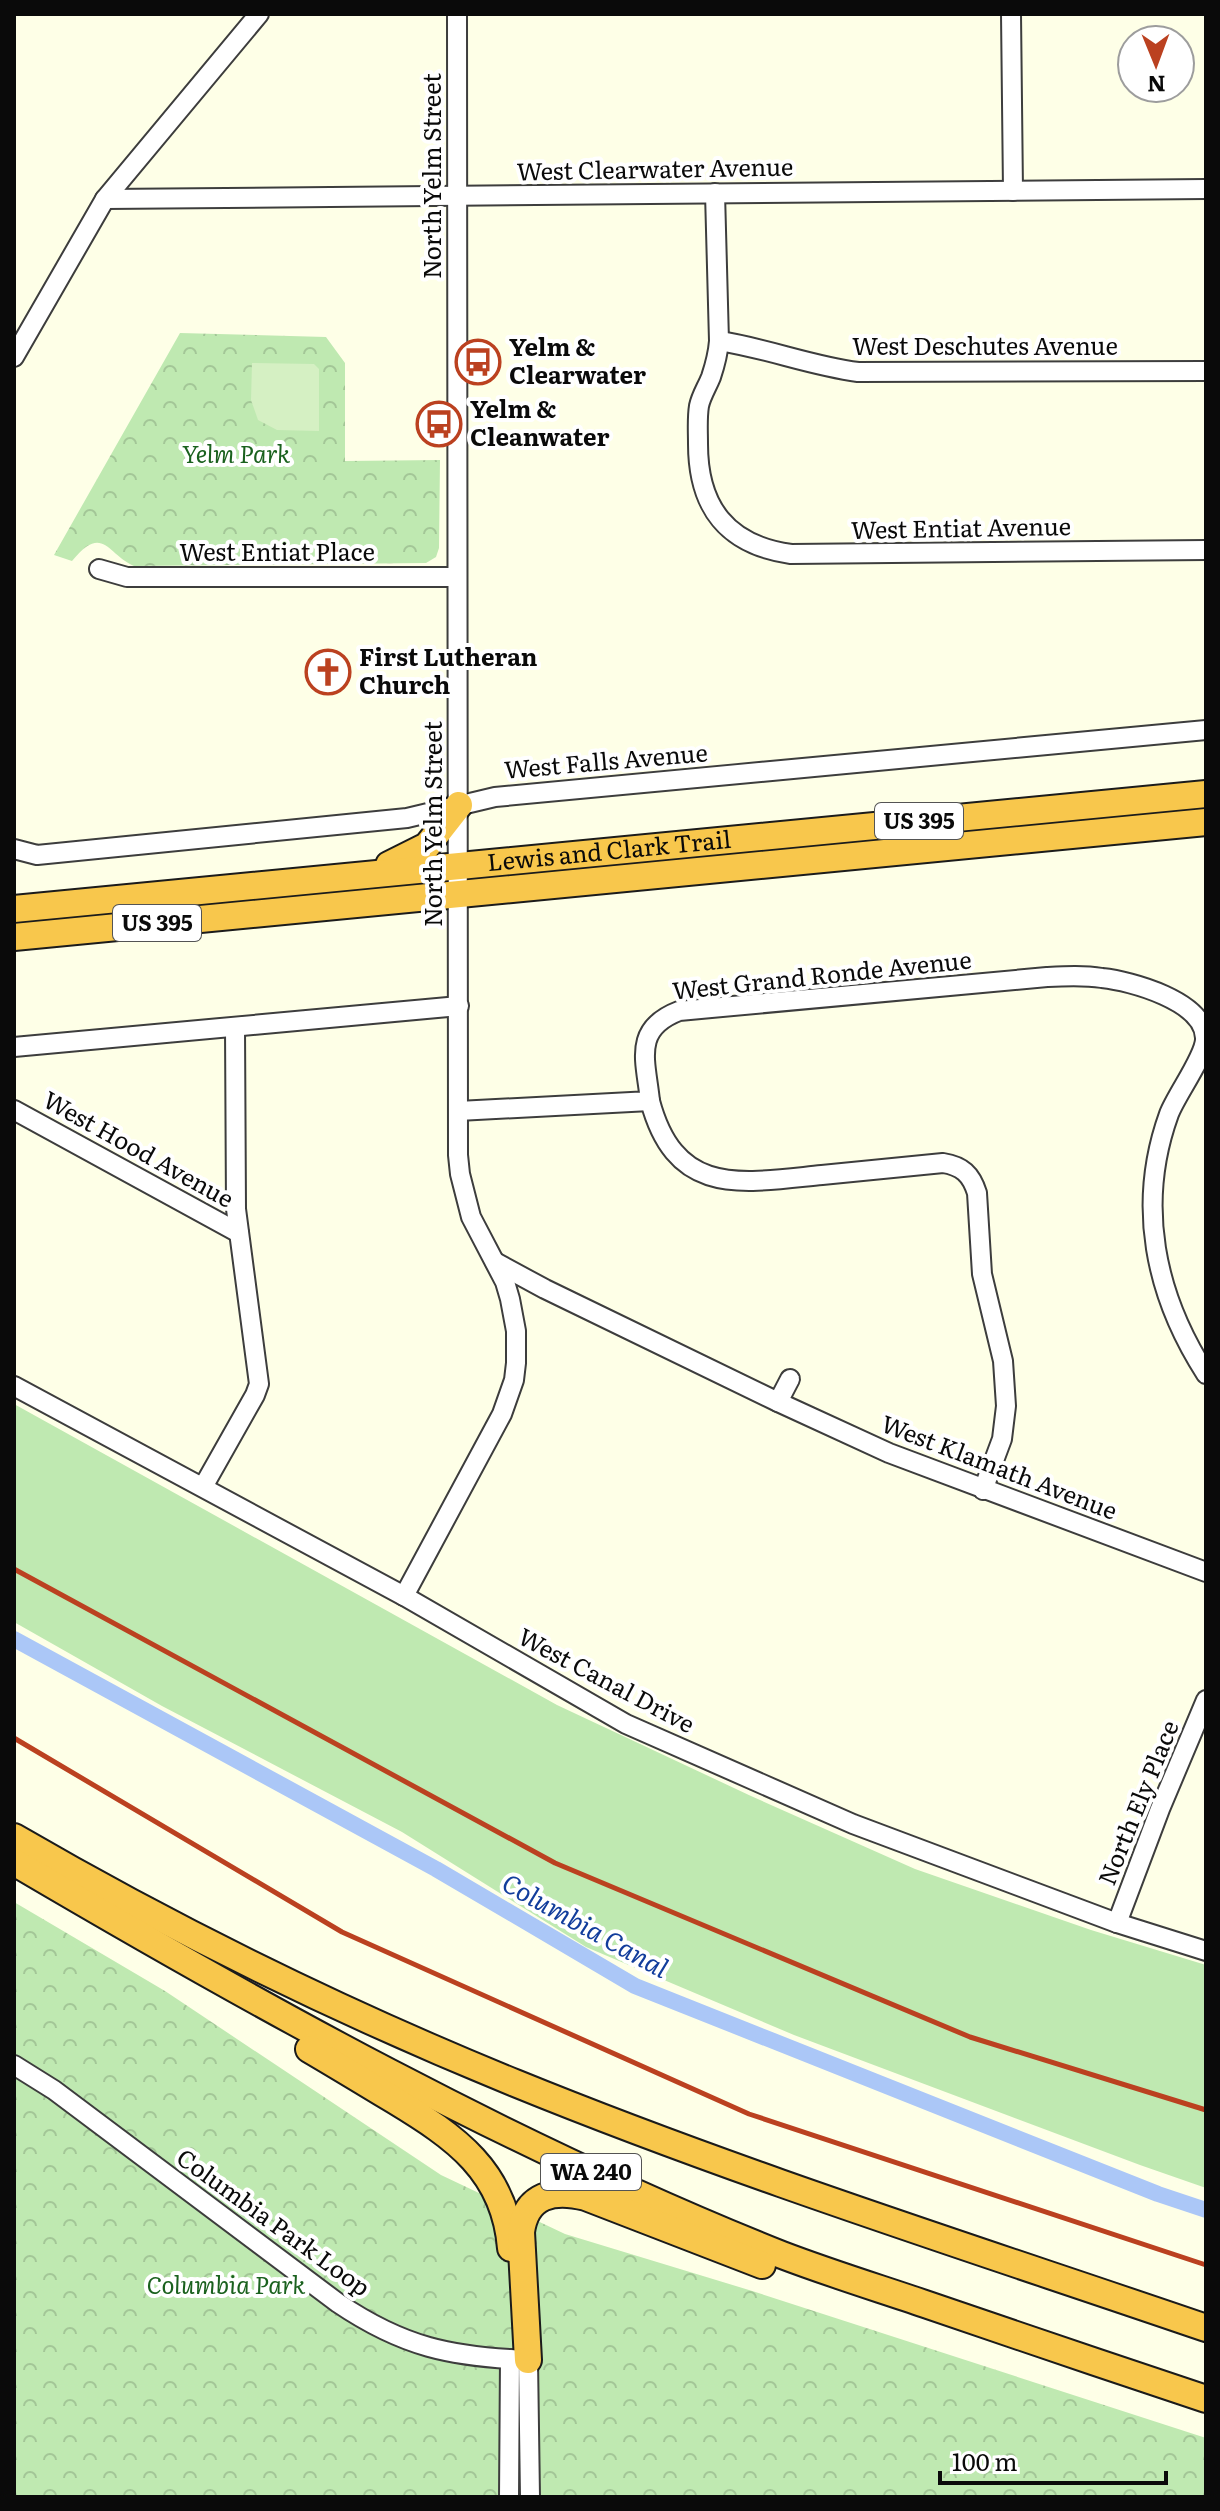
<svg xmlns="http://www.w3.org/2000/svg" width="1220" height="2511" font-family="Literata,serif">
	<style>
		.grass { fill: #bfe9b1 }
		.park { fill: url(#park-crowns) }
		.pitch { fill: #d5f0c3 }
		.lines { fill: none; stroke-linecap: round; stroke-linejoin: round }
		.canal { stroke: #abc7f7; stroke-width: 16 }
		.minor-casing { stroke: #3d3d3d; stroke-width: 22 }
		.highway-casing { stroke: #1b1b1b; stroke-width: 30 }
		.minor { stroke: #fff; stroke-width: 18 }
		.highway { stroke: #f8c74c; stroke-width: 26 }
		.rail { stroke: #bb4120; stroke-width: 5 }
		.labels { text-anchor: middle; stroke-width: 8; stroke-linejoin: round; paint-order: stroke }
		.shield { fill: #fff; stroke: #545454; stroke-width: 2 }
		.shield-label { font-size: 22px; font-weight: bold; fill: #0a0a0a }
		.street-label { font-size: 24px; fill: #0a0a0a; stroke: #fff }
		.poi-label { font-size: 24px; font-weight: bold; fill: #0a0a0a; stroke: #fff; text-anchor: start }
		.park-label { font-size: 24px; font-style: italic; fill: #1a611e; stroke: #fff }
		.water-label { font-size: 26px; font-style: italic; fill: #123d9c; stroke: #fff }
	</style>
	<defs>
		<pattern id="park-crowns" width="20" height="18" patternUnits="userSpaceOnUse" patternTransform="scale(2)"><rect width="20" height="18" fill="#bfe9b1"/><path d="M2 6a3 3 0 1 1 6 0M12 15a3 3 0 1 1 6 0" fill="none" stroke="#a3c697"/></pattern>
	</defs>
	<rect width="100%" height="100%" fill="#feffe7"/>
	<!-- grass -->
	<polygon class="grass" points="14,1404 557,1705 751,1796 915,1869 1091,1930 1206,1965 1206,2188 1140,2165 794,2035 586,1947 402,1832 162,1706 14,1622"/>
	<!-- park -->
	<g class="park">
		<path d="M 180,333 L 326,337 L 345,363 L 345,461 L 440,460 L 439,548 L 436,557 L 426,563 L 134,566 C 107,554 103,523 72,561 L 54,555 Z"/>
		<polygon points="14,1902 165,1991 441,2175 565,2234 749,2290 1206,2438 1206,2497 14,2497"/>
	</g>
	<!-- pitch -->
	<polygon class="pitch" points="252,363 314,364 319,369 319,431 277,430 258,420 251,400"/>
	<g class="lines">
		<!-- canal -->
		<polyline class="canal" points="14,1639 436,1869 635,1986 1158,2194 1206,2210"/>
		<!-- minor casing -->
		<g class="minor-casing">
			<g id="minor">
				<polyline points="1011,14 1013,191"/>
				<path d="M 715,193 L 719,341 C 718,354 715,365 711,377 C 707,387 701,396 699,406 C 697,418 698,431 698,444 C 698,507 727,545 791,554 L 1206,550"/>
				<polyline points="105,199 1206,189"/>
				<path d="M 719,341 C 766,348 811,366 858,372 L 1206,371"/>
				<polyline points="14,357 105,199 259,14"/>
				<polyline points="99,569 127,577 457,577"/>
				<polyline points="14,849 37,855 407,818 495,797 1206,730"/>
				<polyline points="14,1047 459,1006"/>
				<path d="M 650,1101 C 676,1198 741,1183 822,1175 C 862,1171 903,1167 943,1163 C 962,1166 971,1174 977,1193 L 982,1274 L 1003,1361 L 1006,1406 L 1002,1439 L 983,1490"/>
				<polyline points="14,1110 239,1233"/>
				<path d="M 458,1111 L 650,1101 C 646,1061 632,1029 679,1011 L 1047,977 C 1066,976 1084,975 1102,978 C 1131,981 1204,1001 1205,1038 C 1206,1055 1176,1095 1169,1114 C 1136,1205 1155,1295 1206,1374"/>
				<polyline points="495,1262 545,1289 778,1402 889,1453 1206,1572"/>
				<polyline points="14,1386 404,1596 626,1724 853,1824 1117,1923 1206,1951"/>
				<polyline points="778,1402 790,1379"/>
				<polyline points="203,1487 255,1395 259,1384 236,1209 235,1028"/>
				<polyline points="404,1596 502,1414 514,1380 516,1363 516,1331 510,1299 505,1282 471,1217 460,1174 458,1155 457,14"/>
				<polyline points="1117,1923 1160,1809 1206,1700"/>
				<path d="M 14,2065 L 54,2090 L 338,2303 C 403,2347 451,2357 528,2360 L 530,2497"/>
				<polyline points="509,2497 510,2359"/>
			</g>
		</g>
		<!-- highway casing -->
		<g class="highway-casing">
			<g id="highway">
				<polyline points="389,865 427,846 459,805"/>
				<path id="s1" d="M 14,909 L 1206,794"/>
				<polyline points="14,937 1206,822"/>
				<path d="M 14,1837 C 174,1930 343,2013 515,2083 C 741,2175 975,2249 1206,2328"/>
				<path d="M 14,1862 C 262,2008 514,2148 782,2255 C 829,2273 878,2288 925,2304 C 1019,2336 1112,2368 1206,2399"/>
				<path d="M 309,2049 C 338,2066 366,2083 394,2100 C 455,2137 505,2171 511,2248"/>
				<path d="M 528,2360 L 521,2232 C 526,2194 554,2189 586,2197 L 762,2265"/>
			</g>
		</g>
		<!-- minor -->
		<use href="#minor" class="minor"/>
		<!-- highway -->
		<use href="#highway" class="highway"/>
		<!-- rail -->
		<g class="rail">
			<polyline points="14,1569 555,1863 970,2037 1206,2110"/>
			<polyline points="14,1738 342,1932 749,2114 1206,2265"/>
		</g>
	</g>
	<!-- icons -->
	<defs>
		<g id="bus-ring" transform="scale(2.3)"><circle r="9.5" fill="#fff" stroke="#bb4120" stroke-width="1.5"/><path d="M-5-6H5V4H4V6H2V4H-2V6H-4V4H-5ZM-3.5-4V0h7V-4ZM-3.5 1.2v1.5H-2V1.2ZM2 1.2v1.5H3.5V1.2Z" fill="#bb4120"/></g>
		<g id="church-ring" transform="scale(2.3)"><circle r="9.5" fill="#fff" stroke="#bb4120" stroke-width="1.5"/><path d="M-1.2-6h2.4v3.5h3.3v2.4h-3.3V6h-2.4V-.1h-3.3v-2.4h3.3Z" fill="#bb4120"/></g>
	</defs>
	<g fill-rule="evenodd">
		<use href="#bus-ring" x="478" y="362"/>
		<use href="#bus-ring" x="439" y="424"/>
		<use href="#church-ring" x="328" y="672"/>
	</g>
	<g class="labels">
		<!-- shield labels -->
		<g class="shield">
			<rect x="875" y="803" width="88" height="36" rx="6"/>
			<rect x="113" y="905" width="88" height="36" rx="6"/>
			<rect x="541" y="2154" width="100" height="36" rx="6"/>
		</g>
		<g class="shield-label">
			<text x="919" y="829">US 395</text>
			<text x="157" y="931">US 395</text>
			<text x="591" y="2180">WA 240</text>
		</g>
		<!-- street labels -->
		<g class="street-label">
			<text transform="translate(655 170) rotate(-1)" y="8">West Clearwater Avenue</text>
			<text transform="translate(433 176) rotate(-90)" y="8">North Yelm Street</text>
			<text x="985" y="355">West Deschutes Avenue</text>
			<text transform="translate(961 529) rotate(-1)" y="8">West Entiat Avenue</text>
			<text x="277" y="561">West Entiat Place</text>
			<text transform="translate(606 762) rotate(-5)" y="8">West Falls Avenue</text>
			<text transform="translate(434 824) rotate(-90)" y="8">North Yelm Street</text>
			<text dy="8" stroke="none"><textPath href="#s1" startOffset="598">Lewis and Clark Trail</textPath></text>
			<text transform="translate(822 976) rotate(-6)" y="8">West Grand Ronde Avenue</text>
			<text transform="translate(138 1150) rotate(29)" y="8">West Hood Avenue</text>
			<text transform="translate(999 1468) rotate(21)" y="8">West Klamath Avenue</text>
			<text transform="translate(606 1681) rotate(28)" y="8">West Canal Drive</text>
			<text transform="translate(1139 1803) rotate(-68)" y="8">North Ely Place</text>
			<text transform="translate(273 2223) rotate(36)" y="8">Columbia Park Loop</text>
		</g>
		<!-- poi labels -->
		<g class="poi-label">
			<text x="509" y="356">Yelm &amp;<tspan x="509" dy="28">Clearwater</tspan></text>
			<text x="470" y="418">Yelm &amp;<tspan x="470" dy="28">Cleanwater</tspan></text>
			<text x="359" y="666">First Lutheran<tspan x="359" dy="28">Church</tspan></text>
		</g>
		<!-- park labels -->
		<g class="park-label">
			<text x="236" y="463">Yelm Park</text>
			<text x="226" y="2294">Columbia Park</text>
		</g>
		<!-- water labels -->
		<g class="water-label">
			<text transform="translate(585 1926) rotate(29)" y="9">Columbia Canal</text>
		</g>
	</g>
	<!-- border -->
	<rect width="1220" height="2511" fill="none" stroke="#0a0a0a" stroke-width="32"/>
	<!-- north arrow -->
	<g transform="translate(1156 64) rotate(179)"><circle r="38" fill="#ffffff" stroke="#9d9d9d" stroke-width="2"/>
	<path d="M0-6L14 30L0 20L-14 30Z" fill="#bb4120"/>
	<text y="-12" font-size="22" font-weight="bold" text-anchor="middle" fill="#0a0a0a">N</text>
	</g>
	<!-- scale -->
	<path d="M940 2471v12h226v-12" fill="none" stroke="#0a0a0a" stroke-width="4"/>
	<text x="952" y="2471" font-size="24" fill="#0a0a0a" stroke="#ffffff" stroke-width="6" paint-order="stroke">100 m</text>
</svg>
